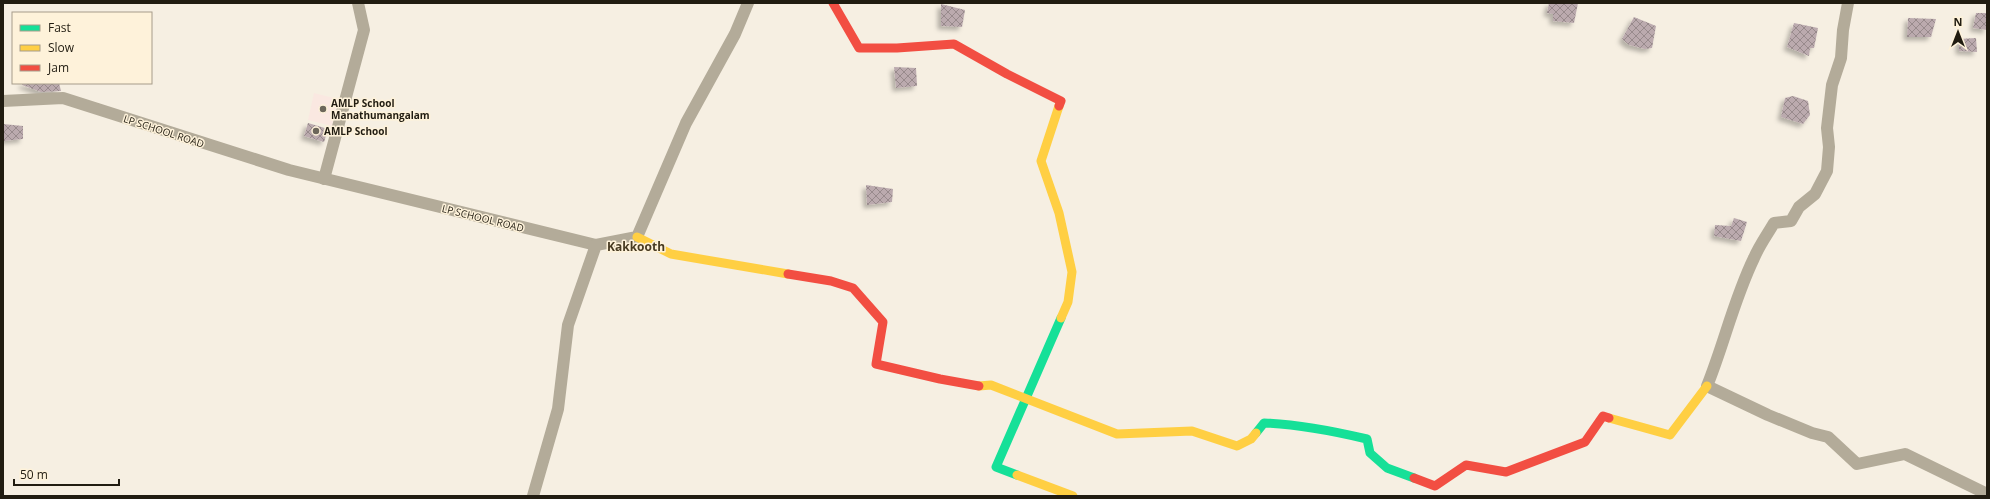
<svg xmlns="http://www.w3.org/2000/svg" width="1990" height="499" font-family="'Open Sans',sans-serif">
	<style>
		.education { fill: #fae8e1 }
		.building { fill: url(#building-cross-hatch); filter: url(#shadow) }
		.lines { fill: none; stroke-linecap: round; stroke-linejoin: round }
		.street { stroke: #b3ab99; stroke-width: 12 }
		.fast { stroke: #16e098; stroke-width: 9 }
		.slow { stroke: #ffcf43; stroke-width: 9 }
		.jam { stroke: #f24e42; stroke-width: 9 }
		.poi-dot { fill: #6c665a; stroke: #fef2da; stroke-width: 1.5 }
		.labels { text-anchor: middle; stroke-width: 3; stroke-linejoin: round; paint-order: stroke }
		.poi-label { font-size: 10px; font-weight: bold; fill: #211c11; stroke: #fef2da; text-anchor: start }
		.street-label { font-size: 10px; fill: #211c11; stroke: #fef2da }
		.quarter-label { font-size: 12px; font-weight: bold; fill: #483b22; stroke: #fef2da }
	</style>
	<defs>
		<pattern id="building-cross-hatch" width="8" height="8" patternUnits="userSpaceOnUse"><rect width="8" height="8" fill="#bbaaae"/><path d="M0 0l8 8M0 8l8-8" fill="none" stroke="#988a8c"/></pattern>
		<filter id="shadow"><feDropShadow dx="-3.5" dy="3.5" stdDeviation="2" flood-color="#0004"/></filter>
	</defs>
	<rect width="100%" height="100%" fill="#f6efe2"/>
	<!-- education -->
	<polygon class="education" points="314,93 338,99 332,126 308,120"/>
	<!-- building -->
	<g class="building">
		<polygon points="1549,3 1578,3 1574,23 1553,21 1553,14 1547,13"/>
		<polygon points="941,4 965,10 962,27 941,26"/>
		<polygon points="1976,13 1987,13 1987,30 1973,28"/>
		<polygon points="1634,17 1656,26 1652,48 1645,49 1629,45 1622,39"/>
		<polygon points="1908,18 1936,19 1931,37 1907,37"/>
		<polygon points="1794,23 1818,28 1814,48 1810,48 1809,56 1787,47"/>
		<polygon points="1976,38 1977,52 1959,51 1959,39"/>
		<polygon points="894,67 916,68 917,86 896,88"/>
		<polygon points="22,83 59,83 61,91 41,92 22,85"/>
		<polygon points="1793,96 1808,101 1810,115 1803,124 1781,117 1785,98"/>
		<polygon points="308,123 328,129 324,142 304,136"/>
		<polygon points="3,124 23,126 23,139 3,141"/>
		<polygon points="866,185 893,189 892,202 867,205"/>
		<polygon points="1734,218 1747,222 1741,241 1714,236 1715,225 1731,226"/>
	</g>
	<g class="lines">
		<!-- street -->
		<g class="street">
			<path d="M 1848,3 L 1843,30 L 1841,58 L 1832,85 L 1827,128 L 1829,147 L 1827,171 L 1815,194 L 1799,207 L 1791,221 L 1774,223 C 1767,235 1759,246 1754,258 C 1734,299 1724,344 1707,386 L 1768,415 L 1812,433 L 1828,437 L 1857,464 L 1905,454 L 1987,494"/>
			<polyline points="3,101 63,98 289,170 596,245"/>
			<polyline points="324,179 364,30 358,3"/>
			<polyline points="533,496 558,409 568,325 596,245 637,237 686,123 735,34 748,3"/>
		</g>
		<!-- fast -->
		<g class="fast">
			<path d="M 1256,433 L 1264,423 C 1299,424 1333,431 1367,439 L 1370,453 L 1387,468 L 1414,478"/>
			<polyline points="1017,475 996,467 1061,318"/>
		</g>
		<!-- slow -->
		<g class="slow">
			<polyline points="1059,106 1041,161 1059,213 1072,272 1068,302 1061,318"/>
			<polyline points="637,237 671,254 788,274"/>
			<polyline points="979,386 991,385 1117,434 1192,431 1237,446 1251,439 1256,433"/>
			<polyline points="1609,418 1670,435 1707,386"/>
			<polyline points="1017,475 1073,496"/>
		</g>
		<!-- jam -->
		<g class="jam">
			<polyline points="833,3 859,48 897,48 954,44 1007,74 1061,101 1059,106"/>
			<polyline points="788,274 831,281 853,288 883,322 876,364 940,379 979,386"/>
			<polyline points="1414,478 1435,486 1466,465 1506,472 1585,442 1603,416 1609,418"/>
		</g>
	</g>
	<!-- markers -->
	<g class="poi-dot">
		<circle cx="323" cy="109" r="4"/>
		<circle cx="316" cy="131" r="4"/>
	</g>
	<g class="labels">
		<!-- poi labels -->
		<g class="poi-label">
			<text x="331" y="107">AMLP School<tspan x="331" dy="12">Manathumangalam</tspan></text>
			<text x="324" y="135">AMLP School</text>
		</g>
		<!-- street labels -->
		<g class="street-label">
			<text transform="translate(164 131) rotate(18)" y="4">LP SCHOOL ROAD</text>
			<text transform="translate(483 218) rotate(14)" y="4">LP SCHOOL ROAD</text>
		</g>
		<!-- quarter labels -->
		<g class="quarter-label">
			<text x="636" y="251">Kakkooth</text>
		</g>
	</g>
	<!-- border -->
	<rect width="1990" height="499" fill="none" stroke="#211c11" stroke-width="8"/>
	<!-- legend -->
	<rect x="12" y="12" width="140" height="72" fill="#fef2da" stroke="#a69c8a"/>
	<rect x="20" y="25" width="20" height="6" fill="#16e098" stroke="#a69c8a"/>
	<text x="48" y="32" font-size="12" fill="#211c11">Fast</text>
	<rect x="20" y="45" width="20" height="6" fill="#ffcf43" stroke="#a69c8a"/>
	<text x="48" y="52" font-size="12" fill="#211c11">Slow</text>
	<rect x="20" y="65" width="20" height="6" fill="#f24e42" stroke="#a69c8a"/>
	<text x="48" y="72" font-size="12" fill="#211c11">Jam</text>
	<!-- north arrow -->
	<g transform="translate(1958 32)" stroke="#fef2da" stroke-width="3" paint-order="stroke">
	<path d="M0-3L7 15L0 10L-7 15Z" fill="#211c11"/>
	<text y="-6" font-size="11" font-weight="bold" text-anchor="middle" fill="#211c11">N</text>
	</g>
	<!-- scale -->
	<path d="M14 479v6h105v-6" fill="none" stroke="#211c11" stroke-width="2"/>
	<text x="20" y="479" font-size="12" fill="#211c11" stroke="#fef2da" stroke-width="3" paint-order="stroke">50 m</text>
</svg>
